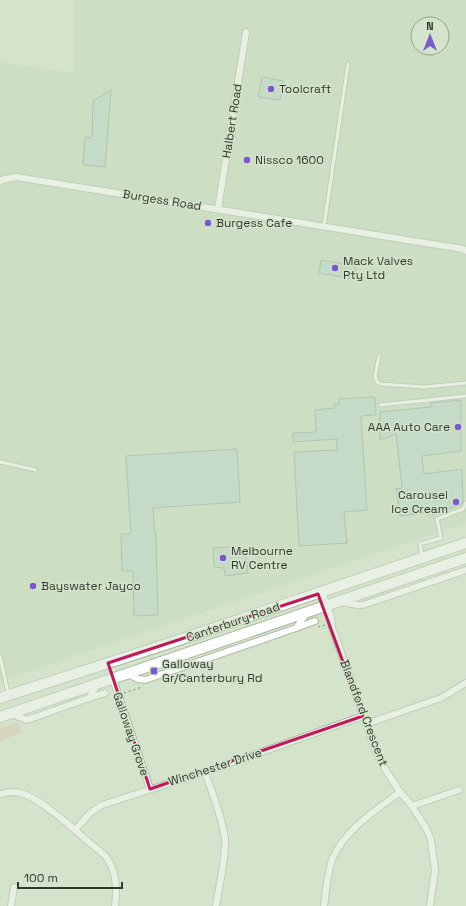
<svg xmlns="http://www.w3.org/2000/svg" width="466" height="906" font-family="'Space Grotesk',sans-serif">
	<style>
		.built { fill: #c4d9b8; fill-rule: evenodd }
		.green { fill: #dbc3a9 }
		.building { fill: #b2d2c3; stroke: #809f91 }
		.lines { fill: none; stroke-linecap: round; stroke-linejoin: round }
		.lane-casing { stroke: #a8b89f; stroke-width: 5 }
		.street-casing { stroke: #a8b89f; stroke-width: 8 }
		.primary-casing { stroke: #a8b89f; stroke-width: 12 }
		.path { stroke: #7a8675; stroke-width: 1; stroke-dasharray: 2 3; stroke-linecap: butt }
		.lane { stroke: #fff; stroke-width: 3 }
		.street { stroke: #fff; stroke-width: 6 }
		.primary { stroke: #fff; stroke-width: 10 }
		.marked { fill: none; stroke: #c2185b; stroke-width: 3; stroke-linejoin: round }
		.poi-dot { fill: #7a56d0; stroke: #d3e4ca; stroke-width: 1.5 }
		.labels { text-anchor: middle; stroke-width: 3; stroke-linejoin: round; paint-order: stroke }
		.poi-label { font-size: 12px; fill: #31382e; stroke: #d3e4ca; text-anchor: start }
		.street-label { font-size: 12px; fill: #31382e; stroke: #d3e4ca }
	</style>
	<rect width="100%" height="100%" fill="#d3e4ca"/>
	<!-- built -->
	<path class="built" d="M 74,0 L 466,0 L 466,523 L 0,681 L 0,62 L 73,73 ZM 418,24 L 442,24 L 442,48 L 418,48 Z"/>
	<!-- green -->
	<polygon class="green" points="17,722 22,732 0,741 0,728"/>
	<!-- building -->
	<g class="building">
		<polygon points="262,77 283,81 280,100 258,97"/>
		<polygon points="111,90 105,167 83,165 85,137 92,138 93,101"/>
		<polygon points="321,260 356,266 354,279 319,273"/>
		<polygon points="375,397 376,415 361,416 367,510 344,512 347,543 299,546 294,452 337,450 337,439 293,442 293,433 316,432 315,410 335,408 334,404 339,404 339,399"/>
		<polygon points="461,400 461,451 422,456 424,474 462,469 463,502 462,504 433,515 432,512 400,516 396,489 402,488 396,434 380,440 380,412 431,407 431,403"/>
		<polygon points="237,449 240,502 153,508 155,534 156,534 158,615 134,616 133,571 122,571 121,534 131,534 126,456"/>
		<polygon points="231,547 232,556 246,554 248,573 225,576 224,568 214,567 213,548"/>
	</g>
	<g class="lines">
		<!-- lane casing -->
		<g class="lane-casing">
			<g id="lane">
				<polyline points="324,226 348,64"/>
				<polyline points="379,356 375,376 377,382 381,384 424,387 466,383"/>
				<polyline points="380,405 466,396"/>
				<polyline points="0,462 36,470"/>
				<polyline points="422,556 420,544 441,538 437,519 463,509 466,503"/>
				<polyline points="0,656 8,693"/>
			</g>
		</g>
		<!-- street casing -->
		<g class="street-casing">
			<g id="street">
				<polyline points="0,181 1,180 16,177 463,249 466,251"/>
				<polyline points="218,209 246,32"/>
				<polyline points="322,592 331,617 332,627 376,751 385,769 400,792 412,806 427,830 431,840 435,870 430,906"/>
				<polyline points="342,602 358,605 363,605 466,570"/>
				<polyline points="296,628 315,621"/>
				<polyline points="128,674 138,679 145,680 296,628 306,614"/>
				<polyline points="113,679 150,789"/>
				<polyline points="89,698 105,693"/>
				<polyline points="11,714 27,720 89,698 98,684"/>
				<polyline points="366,724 441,698 466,683"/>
				<path d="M 205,772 C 212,793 222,816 225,839 C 226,860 219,885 216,906"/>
				<path d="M 0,794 C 7,792 14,791 21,793 C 40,798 75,830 91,844 C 96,848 103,853 107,858 C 117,872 117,890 115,906"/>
				<polyline points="412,806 459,790"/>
				<polyline points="75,830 90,813 102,805 205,772 363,716"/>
				<polyline points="11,906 14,887"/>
				<path d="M 324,906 C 326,891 327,874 332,860 C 344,830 375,811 400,792"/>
			</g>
		</g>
		<!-- primary casing -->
		<g class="primary-casing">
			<g id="primary">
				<polyline points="0,698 173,642 466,543"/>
				<polyline points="0,717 466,558"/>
			</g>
		</g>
		<!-- path -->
		<g class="path">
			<polyline points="318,627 325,625"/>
			<polyline points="124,693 142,687"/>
		</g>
		<!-- lane -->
		<use href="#lane" class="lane"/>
		<!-- street -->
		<use href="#street" class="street"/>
		<!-- primary -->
		<use href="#primary" class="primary"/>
	</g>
	<!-- marked area -->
	<path d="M0 0H466V906H0ZM 318,594 L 363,716 L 150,789 L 108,663 Z" fill="#d3e4ca" fill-opacity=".55" fill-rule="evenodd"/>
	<path class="marked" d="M 318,594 L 363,716 L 150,789 L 108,663 Z"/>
	<!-- markers -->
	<g class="poi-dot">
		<circle cx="271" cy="89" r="4"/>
		<circle cx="247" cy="160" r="4"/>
		<circle cx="208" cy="223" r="4"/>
		<circle cx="335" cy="268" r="4"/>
		<circle cx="458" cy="427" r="4"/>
		<circle cx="456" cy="502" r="4"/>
		<circle cx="223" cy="558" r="4"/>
		<circle cx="33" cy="586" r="4"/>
		<rect x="150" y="667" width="8" height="8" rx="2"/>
	</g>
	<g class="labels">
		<!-- poi labels -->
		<g class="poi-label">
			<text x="279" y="93">Toolcraft</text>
			<text x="255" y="164">Nissco 1600</text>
			<text x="216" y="227">Burgess Cafe</text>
			<text x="343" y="265">Mack Valves<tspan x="343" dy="14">Pty Ltd</tspan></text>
			<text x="450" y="431" text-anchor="end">AAA Auto Care</text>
			<text x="448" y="499" text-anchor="end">Carousel<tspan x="448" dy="14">Ice Cream</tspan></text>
			<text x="231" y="555">Melbourne<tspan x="231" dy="14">RV Centre</tspan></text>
			<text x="41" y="590">Bayswater Jayco</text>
			<text x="162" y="668">Galloway<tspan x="162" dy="14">Gr/Canterbury Rd</tspan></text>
		</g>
		<!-- street labels -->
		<g class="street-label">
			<text transform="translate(232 121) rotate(-81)" y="4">Halbert Road</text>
			<text transform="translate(162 200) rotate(9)" y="4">Burgess Road</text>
			<text transform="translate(233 622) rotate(-19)" y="4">Canterbury Road</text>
			<text transform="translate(364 713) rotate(69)" y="4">Blandford Crescent</text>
			<text transform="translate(131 734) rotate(71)" y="4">Galloway Grove</text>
			<text transform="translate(215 767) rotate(-18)" y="4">Winchester Drive</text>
		</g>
	</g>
	<!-- north arrow -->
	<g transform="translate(430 36)"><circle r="19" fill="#d3e4ca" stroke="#929f8c"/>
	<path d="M0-3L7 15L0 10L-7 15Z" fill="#7a56d0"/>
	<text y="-6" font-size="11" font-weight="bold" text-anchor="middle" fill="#31382e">N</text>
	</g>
	<!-- scale -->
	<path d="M18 882v6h104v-6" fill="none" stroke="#31382e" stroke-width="2"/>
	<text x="24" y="882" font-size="12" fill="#31382e" stroke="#d3e4ca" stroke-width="3" paint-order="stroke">100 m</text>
</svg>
